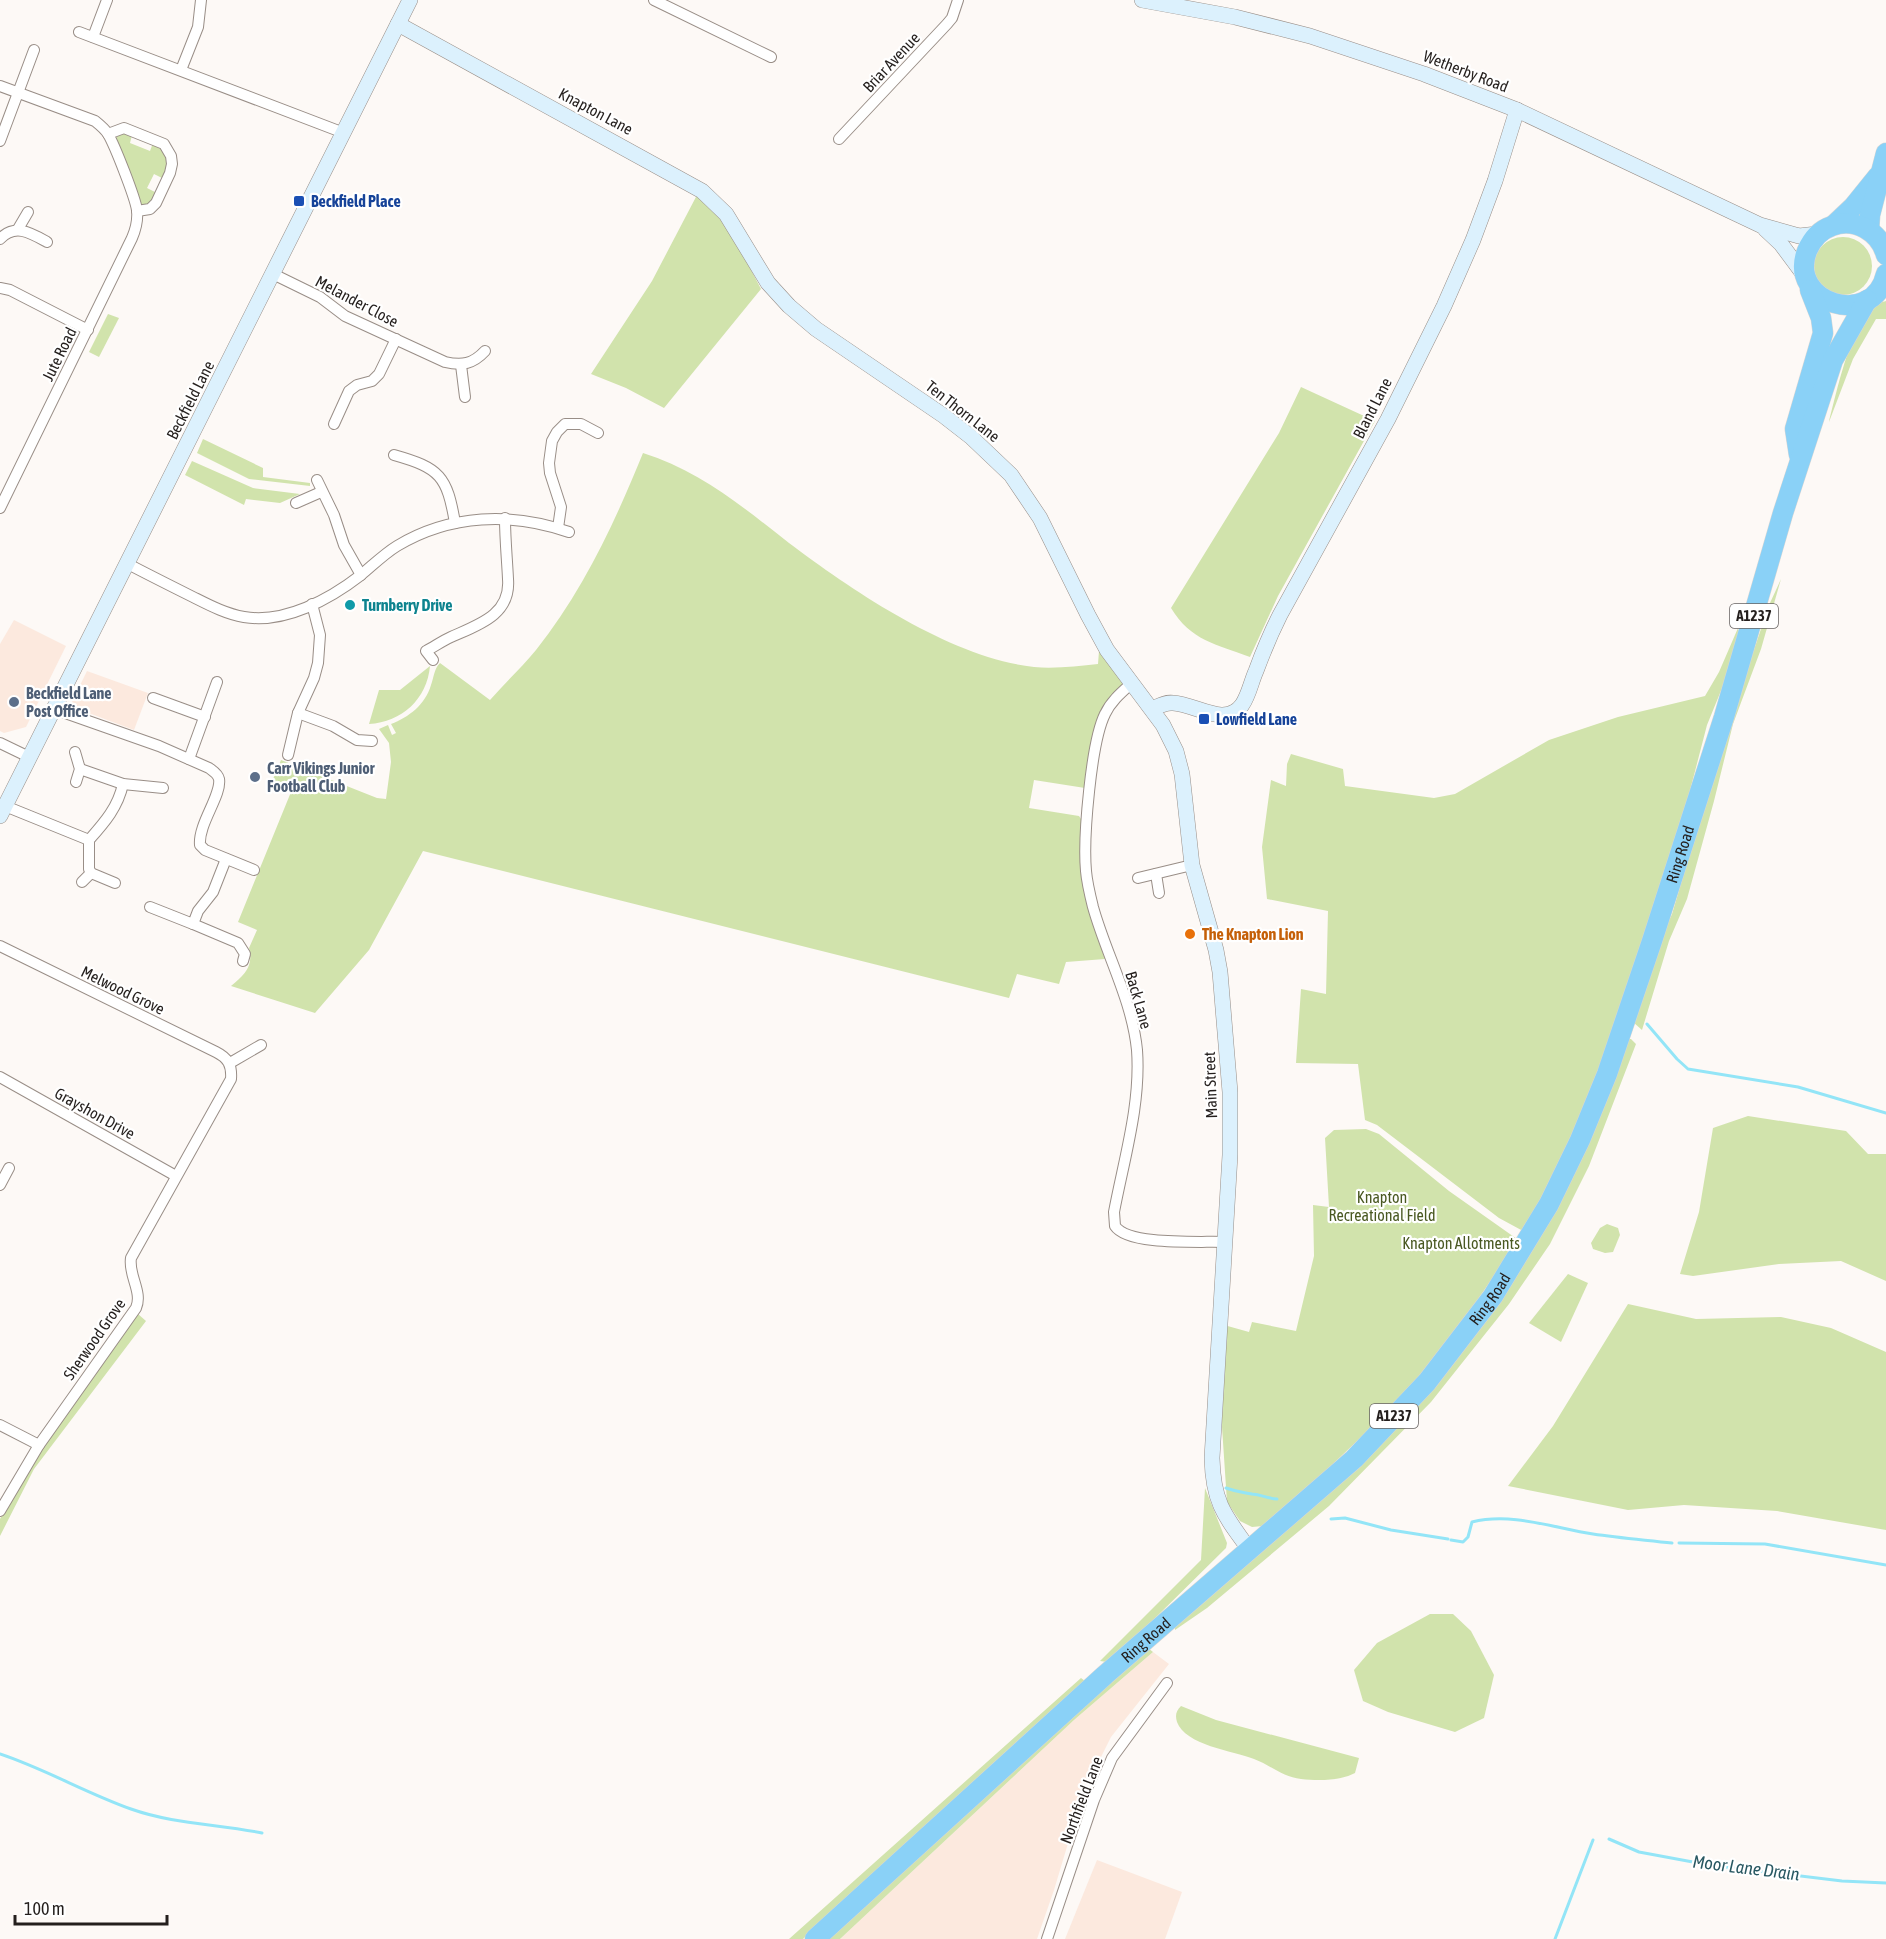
<svg xmlns="http://www.w3.org/2000/svg" width="1886" height="1939" font-family="'Asap Condensed',sans-serif">
	<style>
		.built { fill: #fce9de }
		.green { fill: #d1e3ac }
		.lines { fill: none; stroke-linecap: round; stroke-linejoin: round }
		.stream { stroke: #93e5f7; stroke-width: 3 }
		.street-casing { stroke: #998e87; stroke-width: 12 }
		.secondary-casing { stroke: #998e87; stroke-width: 16 }
		.highway-casing { stroke: #d8d7d6; stroke-width: 21 }
		.street { stroke: #fff; stroke-width: 10 }
		.secondary { stroke: #dcf1fd; stroke-width: 15 }
		.highway { stroke: #8ad1f7; stroke-width: 20 }
		.transit-dot { fill: #1a4fb4; stroke: #fff; stroke-width: 2 }
		.culture-dot { fill: #0f9aa8; stroke: #fff; stroke-width: 2 }
		.service-dot { fill: #5c6f8a; stroke: #fff; stroke-width: 2 }
		.food-dot { fill: #e8710a; stroke: #fff; stroke-width: 2 }
		.labels { text-anchor: middle; stroke-width: 4.5; stroke-linejoin: round; paint-order: stroke }
		.shield { fill: #fff; stroke: #666261; stroke-width: 1.5 }
		.shield-label { font-size: 15px; font-weight: bold; fill: #241f1d }
		.street-label { font-size: 16px; fill: #241f1d; stroke: #fff }
		.transit-label { font-size: 16px; font-weight: bold; fill: #164399; stroke: #fff; text-anchor: start }
		.culture-label { font-size: 16px; font-weight: bold; fill: #0d838f; stroke: #fff; text-anchor: start }
		.service-label { font-size: 16px; font-weight: bold; fill: #4e5e75; stroke: #fff; text-anchor: start }
		.food-label { font-size: 16px; font-weight: bold; fill: #c56008; stroke: #fff; text-anchor: start }
		.park-label { font-size: 16px; fill: #495821; stroke: #fff }
		.water-label { font-size: 18px; font-style: italic; fill: #295862; stroke: #fff }
	</style>
	<rect width="100%" height="100%" fill="#fdf9f6"/>
	<!-- built -->
	<g class="built">
		<polygon points="14,620 66,646 26,727 4,733 0,731 0,644"/>
		<polygon points="87,671 148,693 134,730 70,706"/>
		<polygon points="1153,1652 1169,1664 1111,1737 1100,1759 1078,1810 1054,1890 1037,1939 840,1939 1074,1720"/>
		<polygon points="1097,1860 1182,1892 1165,1939 1065,1939"/>
	</g>
	<!-- green -->
	<g class="green">
		<polygon points="122,131 132,135 130,143 150,151 153,143 165,149 169,168 164,179 154,174 147,188 157,193 152,203 141,207 116,139 118,133"/>
		<path d="M 697,195 C 727,219 743,255 761,289 L 664,408 L 626,388 L 591,374 L 652,281 Z"/>
		<circle cx="1843" cy="266" r="29"/>
		<path d="M 1886,301 L 1886,319 L 1876,319 L 1853,359 L 1829,422 C 1835,398 1853,318 1873,305 C 1876,303 1882,302 1886,301 Z"/>
		<polygon points="108,314 119,318 99,357 89,352"/>
		<path d="M 1301,387 L 1375,421 L 1278,596 L 1250,657 C 1216,644 1191,641 1171,608 L 1279,433 Z"/>
		<polygon points="203,439 263,468 263,477 310,483 310,486 249,479 197,453"/>
		<path d="M 643,453 C 700,471 743,507 789,543 C 854,592 952,658 1034,667 C 1055,669 1078,666 1098,664 L 1099,651 L 1109,661 L 1122,681 L 1122,685 L 1098,717 L 1094,745 L 1086,770 L 1085,788 L 1034,780 L 1029,808 L 1079,816 L 1081,819 L 1081,873 L 1090,916 L 1105,959 L 1066,962 L 1059,984 L 1017,974 L 1009,998 L 423,851 L 369,950 L 315,1013 L 231,986 C 244,975 254,967 249,948 L 257,930 L 238,922 L 291,792 L 271,784 L 281,760 L 377,798 L 386,799 L 391,762 L 389,743 L 379,729 L 388,725 L 392,735 L 396,733 L 391,724 C 409,717 425,705 431,685 C 434,677 434,669 440,663 L 490,700 C 505,683 522,667 536,650 C 583,591 615,522 643,453 Z"/>
		<polygon points="192,461 253,488 300,494 280,503 246,499 244,505 185,475"/>
		<polygon points="1781,579 1761,649 1733,724 1714,801 1687,899 1669,941 1642,1030 1633,1022 1660,940 1672,914 1709,788 1741,687 1770,603"/>
		<polygon points="1738,628 1738,649 1707,725 1679,833 1610,1041 1576,1128 1539,1206 1523,1231 1499,1218 1377,1125 1365,1120 1358,1064 1296,1063 1301,989 1326,994 1328,911 1267,899 1262,847 1271,780 1286,786 1287,764 1291,754 1343,769 1345,786 1434,798 1455,794 1549,740 1618,717 1705,696 1719,672"/>
		<path d="M 430,666 C 427,699 402,722 369,724 L 379,690 L 400,690 Z"/>
		<polygon points="1626,1039 1631,1039 1636,1044 1589,1166 1550,1244 1509,1304 1431,1402 1329,1506 1207,1608 1175,1630 1175,1623 1463,1348"/>
		<polygon points="1748,1116 1846,1131 1868,1154 1886,1154 1886,1281 1841,1261 1779,1264 1693,1276 1680,1274 1699,1212 1713,1128"/>
		<polygon points="1366,1129 1379,1134 1449,1191 1517,1239 1498,1270 1444,1349 1399,1401 1293,1502 1263,1526 1252,1527 1240,1521 1227,1502 1221,1412 1224,1325 1249,1332 1252,1322 1296,1331 1314,1256 1313,1205 1329,1207 1325,1138 1334,1130"/>
		<polygon points="1607,1224 1618,1228 1620,1235 1613,1252 1605,1253 1593,1249 1591,1243 1600,1228"/>
		<polygon points="1568,1274 1588,1283 1561,1342 1529,1323"/>
		<polygon points="1628,1304 1696,1319 1781,1317 1831,1328 1886,1352 1886,1530 1777,1511 1684,1505 1628,1510 1508,1486 1553,1426"/>
		<polygon points="138,1314 146,1321 34,1469 0,1536 0,1519 27,1470"/>
		<polygon points="1205,1488 1227,1543 1226,1548 1144,1629 1107,1662 1100,1661 1201,1560"/>
		<polygon points="1430,1614 1453,1614 1471,1631 1494,1675 1484,1718 1455,1732 1388,1712 1363,1701 1354,1670 1377,1643"/>
		<polygon points="1148,1648 1153,1652 1074,1720 840,1939 826,1939"/>
		<polygon points="1081,1678 1085,1681 835,1908 803,1939 789,1939"/>
		<path d="M 1181,1706 L 1216,1720 L 1359,1758 L 1355,1773 C 1340,1781 1318,1781 1301,1779 C 1283,1777 1270,1765 1254,1759 C 1233,1751 1185,1745 1177,1722 C 1175,1715 1176,1711 1181,1706 Z"/>
	</g>
	<g class="lines">
		<!-- stream -->
		<g class="stream">
			<polyline points="1647,1024 1677,1059 1688,1069 1798,1087 1886,1113"/>
			<path d="M 1226,1488 C 1237,1492 1242,1492 1252,1494 C 1262,1495 1266,1498 1277,1499"/>
			<polyline points="1331,1519 1345,1518 1391,1530 1448,1539"/>
			<path d="M 1451,1540 L 1463,1542 L 1468,1537 L 1472,1522 C 1512,1512 1554,1528 1593,1534 C 1619,1538 1646,1540 1672,1543"/>
			<polyline points="1679,1543 1765,1544 1886,1565"/>
			<path d="M 0,1754 C 45,1769 86,1793 131,1809 C 173,1824 218,1824 262,1833"/>
			<polyline points="1609,1839 1639,1852 1709,1865 1842,1881 1886,1883"/>
			<polyline points="1555,1939 1593,1840"/>
		</g>
		<!-- street casing -->
		<g class="street-casing">
			<g id="street">
				<polyline points="654,0 771,57"/>
				<polyline points="79,32 344,133"/>
				<polyline points="93,37 107,0"/>
				<polyline points="181,70 198,27 201,0"/>
				<path d="M 0,86 L 95,121 C 100,125 105,129 108,134 C 115,146 135,197 137,210 C 138,220 136,229 132,238 L 0,508"/>
				<polyline points="108,134 124,128 164,144 171,156 172,164 170,173 156,203 150,209 137,211"/>
				<polyline points="839,139 947,24 952,18 958,0"/>
				<polyline points="0,141 34,50"/>
				<polyline points="18,229 28,212"/>
				<path d="M 0,239 C 15,223 31,233 47,242"/>
				<path d="M 273,274 L 320,297 L 345,316 L 445,362 C 462,366 473,364 485,351"/>
				<polyline points="0,288 10,290 88,330"/>
				<polyline points="461,365 465,397"/>
				<polyline points="334,424 349,391 357,385 372,381 379,374 396,339"/>
				<path d="M 394,455 C 440,468 447,476 455,523"/>
				<polyline points="317,480 334,515 344,545 361,575"/>
				<polyline points="296,503 321,492"/>
				<polyline points="558,528 561,507 550,473 549,463 552,441 557,432 565,424 581,424 598,433"/>
				<path d="M 128,564 C 149,575 171,586 193,597 C 209,605 226,614 244,617 C 285,624 330,599 361,575 C 373,565 384,554 397,546 C 450,514 512,512 569,532"/>
				<path d="M 433,660 L 426,651 C 434,647 442,641 451,637 C 478,625 511,615 508,579 C 507,558 505,539 505,518"/>
				<path d="M 1132,683 C 1122,692 1111,701 1105,714 C 1091,742 1083,838 1086,871 C 1087,883 1090,895 1093,907 C 1106,954 1132,1000 1137,1050 C 1141,1104 1124,1159 1114,1212 L 1115,1226 C 1128,1246 1201,1241 1225,1242"/>
				<polyline points="153,698 205,717"/>
				<path d="M 54,709 L 159,746 L 209,768 C 213,771 218,774 219,779 C 222,795 198,824 200,845 L 205,850 L 254,870"/>
				<polyline points="298,713 333,726 357,740 372,741"/>
				<polyline points="0,743 29,757"/>
				<polyline points="75,752 80,769 76,782"/>
				<polyline points="288,755 298,713 314,678 318,663 320,635 312,604"/>
				<polyline points="189,759 217,682"/>
				<polyline points="80,769 123,784 163,788"/>
				<polyline points="5,806 89,840"/>
				<path d="M 89,840 C 105,822 118,807 123,784"/>
				<polyline points="89,840 89,869 91,873 115,883"/>
				<polyline points="1156,874 1159,893"/>
				<polyline points="1138,878 1192,865"/>
				<polyline points="82,882 91,873"/>
				<polyline points="150,907 193,924 198,911 213,892 226,859"/>
				<polyline points="193,924 238,943 245,954 243,961"/>
				<path d="M 0,946 L 216,1052 C 228,1058 232,1065 231,1079 L 131,1258 C 128,1275 143,1292 136,1308 L 39,1445 L 0,1511"/>
				<polyline points="230,1063 261,1045"/>
				<polyline points="0,1077 176,1176"/>
				<polyline points="0,1185 9,1168"/>
				<polyline points="0,1425 39,1445"/>
				<polyline points="1047,1939 1094,1800 1112,1758 1167,1683"/>
			</g>
		</g>
		<!-- secondary casing -->
		<g class="secondary-casing">
			<g id="secondary">
				<polyline points="1142,0 1235,17 1310,36 1424,74 1517,110 1760,225 1799,236 1817,234"/>
				<path d="M 398,24 L 702,191 L 726,214 L 768,283 L 789,306 L 816,329 L 944,416 L 971,437 L 1011,475 L 1040,518 L 1088,615 L 1107,650 L 1163,725 L 1176,751 L 1182,774 L 1192,865 L 1216,950 L 1220,972 L 1230,1092 L 1230,1155 L 1212,1458 C 1213,1502 1224,1515 1249,1549"/>
				<polyline points="1765,229 1781,244 1807,279"/>
				<path d="M 1152,709 C 1159,706 1165,702 1173,703 C 1196,704 1225,728 1242,705 C 1249,695 1251,682 1256,671 C 1263,652 1271,633 1280,615 L 1388,419 L 1444,306 L 1473,240 L 1495,181 L 1517,110"/>
				<polyline points="0,816 410,0"/>
			</g>
		</g>
		<!-- highway casing -->
		<g class="highway-casing">
			<g id="highway">
				<polyline points="1835,224 1853,207 1878,176"/>
				<polyline points="1869,230 1870,215 1886,153"/>
				<path d="M 1886,255 C 1880,232 1855,217 1832,226 C 1820,230 1812,239 1807,251 C 1787,303 1873,330 1886,274"/>
				<polyline points="1799,455 1795,429 1823,333 1821,318 1810,290"/>
				<path id="s1" d="M 815,1939 L 1105,1675 L 1354,1459 L 1427,1382 L 1493,1296 L 1549,1204 L 1580,1140 L 1607,1074 L 1652,941 L 1724,717 L 1783,513 L 1833,360 L 1867,300"/>
			</g>
		</g>
		<!-- street -->
		<use href="#street" class="street"/>
		<!-- secondary -->
		<use href="#secondary" class="secondary"/>
		<!-- highway -->
		<use href="#highway" class="highway"/>
	</g>
	<!-- markers -->
	<g class="transit-dot">
		<rect x="293" y="195" width="12" height="12" rx="3"/>
		<rect x="1198" y="713" width="12" height="12" rx="3"/>
	</g>
	<circle class="culture-dot" cx="350" cy="605" r="6"/>
	<g class="service-dot">
		<circle cx="14" cy="702" r="6"/>
		<circle cx="255" cy="777" r="6"/>
	</g>
	<circle class="food-dot" cx="1190" cy="934" r="6"/>
	<g class="labels">
		<!-- shield labels -->
		<g class="shield">
			<rect x="1730" y="604" width="48" height="24" rx="4.5"/>
			<rect x="1370" y="1404" width="48" height="24" rx="4.5"/>
		</g>
		<g class="shield-label">
			<text x="1754" y="621">A1237</text>
			<text x="1394" y="1421">A1237</text>
		</g>
		<!-- street labels -->
		<g class="street-label">
			<text transform="translate(891 62) rotate(-47)" y="6">Briar Avenue</text>
			<text transform="translate(1466 71) rotate(21)" y="6">Wetherby Road</text>
			<text transform="translate(596 111) rotate(28)" y="6">Knapton Lane</text>
			<text transform="translate(357 301) rotate(28)" y="6">Melander Close</text>
			<text transform="translate(59 354) rotate(-64)" y="6">Jute Road</text>
			<text transform="translate(190 400) rotate(-63)" y="6">Beckfield Lane</text>
			<text transform="translate(1372 408) rotate(-63)" y="6">Bland Lane</text>
			<text transform="translate(963 411) rotate(38)" y="6">Ten Thorn Lane</text>
			<text dy="6" stroke="none"><textPath href="#s1" startOffset="1418">Ring Road</textPath></text>
			<text transform="translate(123 990) rotate(26)" y="6">Melwood Grove</text>
			<text transform="translate(1139 1000) rotate(74)" y="6">Back Lane</text>
			<text transform="translate(1210 1085) rotate(-92)" y="6">Main Street</text>
			<text transform="translate(95 1113) rotate(29)" y="6">Grayshon Drive</text>
			<text dy="6" stroke="none"><textPath href="#s1" startOffset="932">Ring Road</textPath></text>
			<text transform="translate(94 1339) rotate(-55)" y="6">Sherwood Grove</text>
			<text dy="6" stroke="none"><textPath href="#s1" startOffset="446">Ring Road</textPath></text>
			<text transform="translate(1081 1800) rotate(-69)" y="6">Northfield Lane</text>
		</g>
		<!-- transit labels -->
		<g class="transit-label">
			<text x="311" y="207">Beckfield Place</text>
			<text x="1216" y="725">Lowfield Lane</text>
		</g>
		<!-- culture labels -->
		<g class="culture-label">
			<text x="362" y="611">Turnberry Drive</text>
		</g>
		<!-- service labels -->
		<g class="service-label">
			<text x="26" y="699">Beckfield Lane<tspan x="26" dy="18">Post Office</tspan></text>
			<text x="267" y="774">Carr Vikings Junior<tspan x="267" dy="18">Football Club</tspan></text>
		</g>
		<!-- food labels -->
		<g class="food-label">
			<text x="1202" y="940">The Knapton Lion</text>
		</g>
		<!-- park labels -->
		<g class="park-label">
			<text x="1382" y="1203">Knapton<tspan x="1382" dy="18">Recreational Field</tspan></text>
			<text x="1461" y="1249">Knapton Allotments</text>
		</g>
		<!-- water labels -->
		<g class="water-label">
			<text transform="translate(1746 1868) rotate(7)" y="6">Moor Lane Drain</text>
		</g>
	</g>
	<!-- scale -->
	<path d="M15 1915v9h152v-9" fill="none" stroke="#241f1d" stroke-width="3"/>
	<text x="24" y="1915" font-size="18" fill="#241f1d" stroke="#ffffff" stroke-width="4.5" paint-order="stroke">100 m</text>
</svg>
